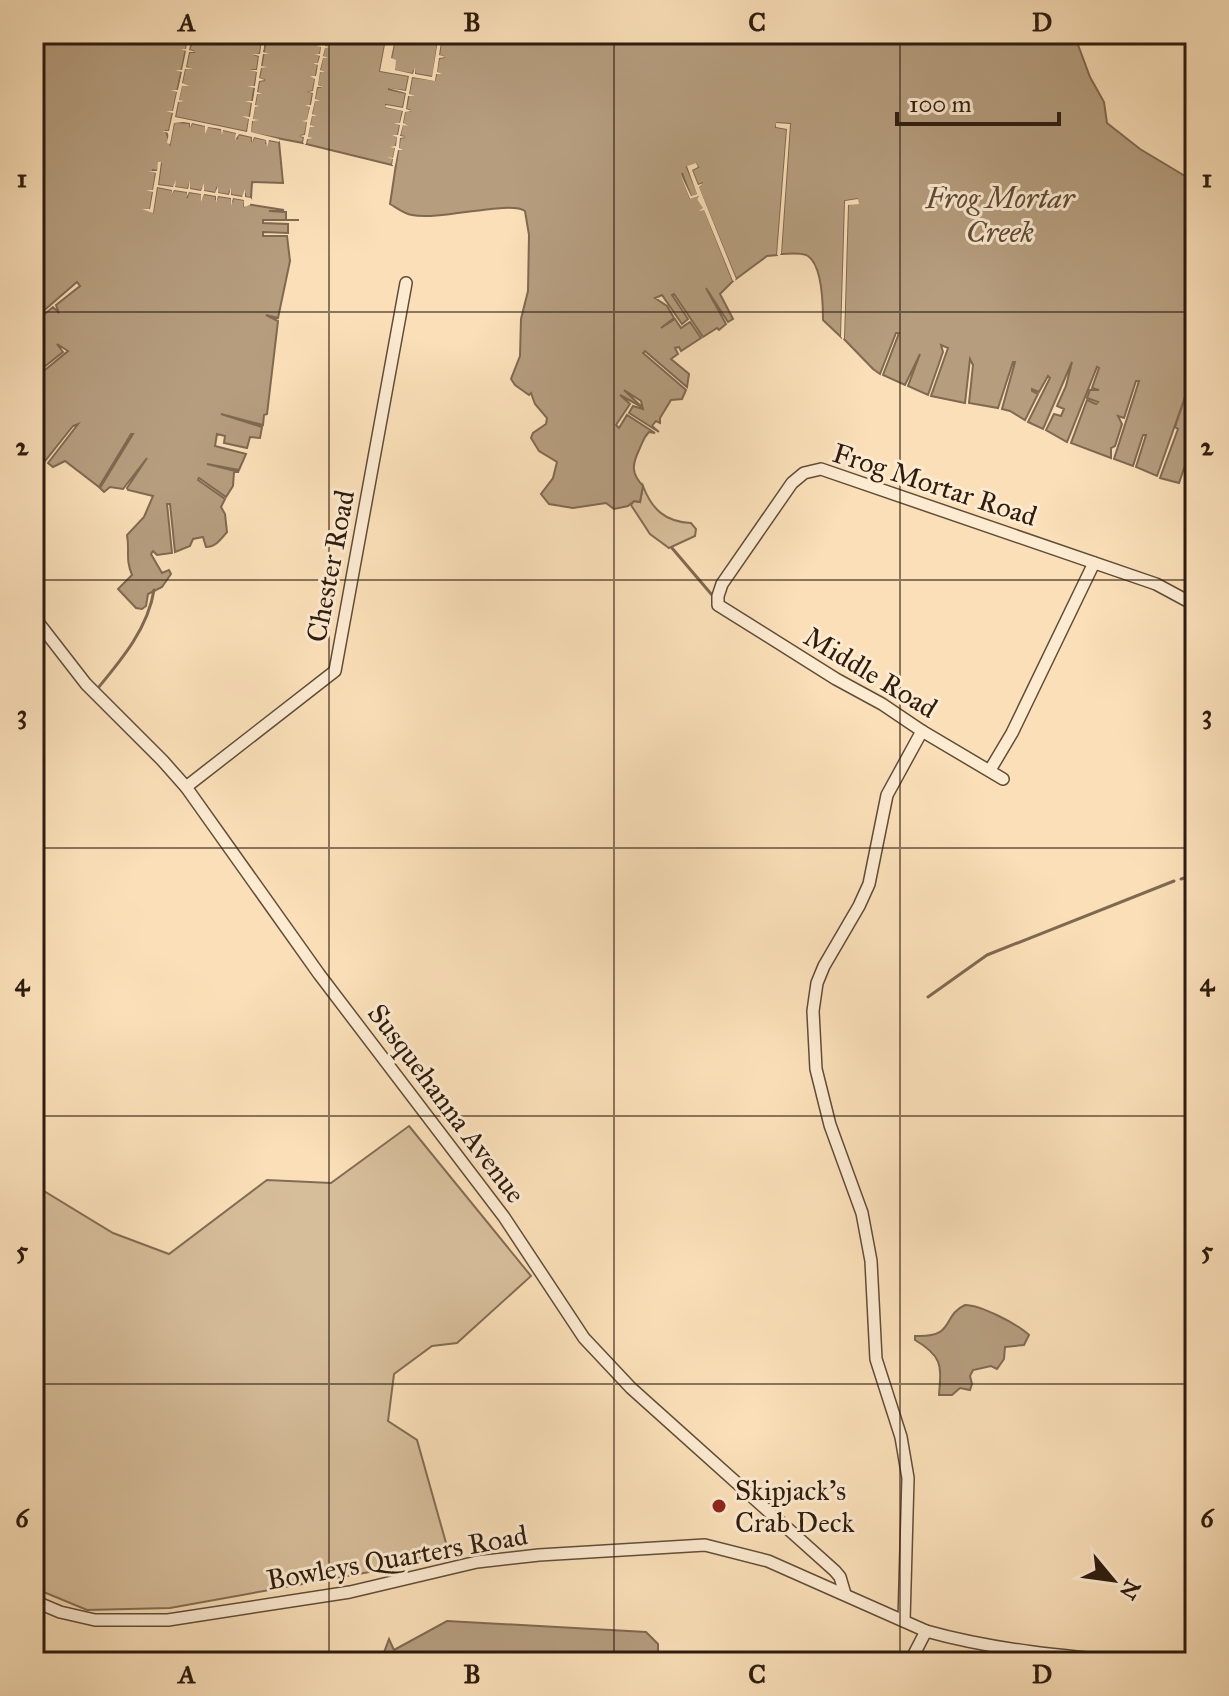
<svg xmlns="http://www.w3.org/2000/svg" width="1229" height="1696" font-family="'IM FELL Great Primer',serif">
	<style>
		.green { fill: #d7be9b; stroke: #826d54; stroke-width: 2 }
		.water { fill: #b59d7e; stroke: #7f6951; stroke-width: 2 }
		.pier { fill: #fadfb8 }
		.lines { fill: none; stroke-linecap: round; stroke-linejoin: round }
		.stream { stroke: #7f6951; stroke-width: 3 }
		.minor-casing { stroke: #614d38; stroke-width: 14 }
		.minor { stroke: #fcead1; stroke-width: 11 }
		.grid { fill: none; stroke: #2e1c0e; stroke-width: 2; stroke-opacity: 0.55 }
		.poi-dot { fill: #8f2418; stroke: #fcead1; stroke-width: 3 }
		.labels { text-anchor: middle; stroke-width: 6; stroke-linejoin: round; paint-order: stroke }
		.street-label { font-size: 28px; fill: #2e1c0e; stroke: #fcead1 }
		.poi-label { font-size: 28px; fill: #2e1c0e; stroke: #fcead1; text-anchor: start }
		.water-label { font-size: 30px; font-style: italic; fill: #5d4935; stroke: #fcead1 }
		.neatline { fill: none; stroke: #2e1c0e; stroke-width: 3 }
		.grid-label { font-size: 26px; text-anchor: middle; font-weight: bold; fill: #2e1c0e }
	</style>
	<rect width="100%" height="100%" fill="#fadfb8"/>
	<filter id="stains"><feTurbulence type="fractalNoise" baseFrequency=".0025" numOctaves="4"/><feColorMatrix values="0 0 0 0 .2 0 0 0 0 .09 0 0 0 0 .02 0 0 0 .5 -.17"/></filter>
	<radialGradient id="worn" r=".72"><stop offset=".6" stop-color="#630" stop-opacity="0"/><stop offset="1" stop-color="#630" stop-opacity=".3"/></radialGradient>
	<!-- green -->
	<g class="green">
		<path d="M 643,486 C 652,510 666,522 691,523 L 696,529 L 695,536 L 669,548 L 650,534 L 631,505 L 634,501 L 640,502 Z"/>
		<polygon points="409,1126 531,1276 457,1343 432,1346 394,1374 388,1421 417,1440 448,1550 375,1571 170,1608 87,1610 34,1588 34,1185 113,1233 169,1254 267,1180 331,1183"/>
	</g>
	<!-- water -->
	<g class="water">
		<path d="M 34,34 L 189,34 L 169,131 L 166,131 L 170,143 L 174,122 L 190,123 L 190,127 L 192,123 L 237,133 L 237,139 L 238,134 L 252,137 L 252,142 L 254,137 L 267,140 L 266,144 L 268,140 L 279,142 L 283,183 L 252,182 L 251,198 L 245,197 L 245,193 L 243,197 L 231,195 L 230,191 L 229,195 L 217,193 L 217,187 L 216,193 L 203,191 L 202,188 L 202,191 L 190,189 L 189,186 L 188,189 L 158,185 L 161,163 L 157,171 L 152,170 L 156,173 L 150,210 L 153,212 L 157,187 L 172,190 L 172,193 L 174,190 L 187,192 L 187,198 L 188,192 L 202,194 L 202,198 L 203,194 L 216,196 L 216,200 L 218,196 L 231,198 L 232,202 L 233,198 L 245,200 L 244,207 L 246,204 L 284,210 L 269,211 L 286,212 L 286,220 L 299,220 L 263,220 L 263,223 L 288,224 L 288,233 L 263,232 L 263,236 L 287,236 L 290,261 L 278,318 L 266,315 L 278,321 L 267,414 L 264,415 L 263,425 L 221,414 L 262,427 L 260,438 L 250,437 L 247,448 L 224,443 L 225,436 L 217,434 L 215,446 L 246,454 L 239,470 L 207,464 L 239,472 L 234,472 L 233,486 L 226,497 L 199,478 L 198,480 L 225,499 L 221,507 L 225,514 L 227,532 C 221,539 216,547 206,547 L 203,537 L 193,539 L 190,546 L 175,552 L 170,504 L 167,504 L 172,553 L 157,555 L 153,551 L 151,554 L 162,573 L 169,570 L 171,574 L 162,587 L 148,594 L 146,606 L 142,609 L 136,608 L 118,589 L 132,575 C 125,558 130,552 127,535 L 144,517 L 153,496 L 128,490 L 127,488 L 147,458 L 123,489 L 110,487 L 104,492 L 100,488 L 133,434 L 131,434 L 99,487 L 65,461 L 53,467 L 48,463 L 78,424 L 73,426 L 45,461 L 34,452 L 34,415 L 41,410 L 34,413 L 34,379 L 68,351 L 57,344 L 63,352 L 34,375 L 34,323 L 53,307 L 59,313 L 56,305 L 80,286 L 77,282 L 34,319 L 34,287 L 39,282 L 34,283 Z"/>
		<polygon points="193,34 242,34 262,39 260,54 256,55 259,56 257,70 254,70 257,72 247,132 175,117 185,68 189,68 186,67 189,52 195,52 189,50 195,35"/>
		<polygon points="281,34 324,34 313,91 310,92 313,93 305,135 300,136 304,137 303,143 250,133 259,81 265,80 259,79 266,40 280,42"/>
		<polygon points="327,34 387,34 380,71 409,76 406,91 388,89 406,93 403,108 386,105 386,107 403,110 392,165 306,144 317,87 321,87 317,85"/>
		<polygon points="396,34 439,34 433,77 415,74 414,70 413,74 395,71 391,59"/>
		<path d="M 442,34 L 1074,34 L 1090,77 L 1104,102 L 1107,123 L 1140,149 L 1195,182 L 1195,436 L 1179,483 L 1160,478 L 1178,429 L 1175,427 L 1185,397 L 1157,476 L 1136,467 L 1146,435 L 1143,435 L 1133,466 L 1114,459 L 1139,381 L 1136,381 L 1124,418 L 1118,416 L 1122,424 L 1115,446 L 1111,448 L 1111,458 L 1071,443 L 1087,400 L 1096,404 L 1098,402 L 1087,398 L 1090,390 L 1099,390 L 1092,388 L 1099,368 L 1097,367 L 1067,442 L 1046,430 L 1054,414 L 1061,416 L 1064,409 L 1057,406 L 1066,386 L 1072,362 L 1043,429 L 1028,422 L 1050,378 L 1048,376 L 1039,392 L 1032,389 L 1032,391 L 1038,394 L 1025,420 L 1010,411 L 1002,409 L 1015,362 L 1013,362 L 998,408 L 969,403 L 973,365 L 970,359 L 965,403 L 931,396 L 948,348 L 941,345 L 943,352 L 928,395 L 908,386 L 920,354 L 905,385 L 883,375 L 899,333 L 896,333 L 880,374 L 873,369 L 844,339 L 848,205 L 858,199 L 845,201 L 841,337 L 823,320 C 823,304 822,266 808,256 C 801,252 788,254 781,254 L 790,124 L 777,123 L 776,127 L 787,129 L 777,255 L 767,256 L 736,279 L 698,187 L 703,183 L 698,185 L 692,170 L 698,167 L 696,164 L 687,167 L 698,194 L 691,197 L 682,173 L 690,198 L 699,195 L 698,199 L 702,203 L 733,281 L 720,294 L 733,319 L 728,322 L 706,288 L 726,324 L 719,330 L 717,328 L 703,337 L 674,294 L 672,295 L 688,319 L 682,324 L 662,295 L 655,298 L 667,306 L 674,318 L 661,328 L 675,319 L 681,328 L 690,322 L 701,338 L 681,351 L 679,347 L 675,348 L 678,354 L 671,359 L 689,374 L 687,387 L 645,351 L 643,353 L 686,390 L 682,399 L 671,400 L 660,418 L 660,423 L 656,421 L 652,426 L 659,432 L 629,413 L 633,406 L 643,409 L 641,401 L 624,390 L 642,407 L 620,395 L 630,404 L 616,425 L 619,428 L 627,415 L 655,433 L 649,432 C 643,438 643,442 639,450 C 632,465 631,473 643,486 L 640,502 L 634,501 L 628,506 L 614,509 L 606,503 L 573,508 L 549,504 L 541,494 L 553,478 L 557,462 L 539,451 L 531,438 L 533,433 L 546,424 L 547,418 L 535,404 L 531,393 L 529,395 L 515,385 L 511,379 L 520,356 L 521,319 L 528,291 L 529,235 L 525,211 C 510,200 439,221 412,215 C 404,214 397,208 390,204 L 400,138 L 405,137 L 400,136 L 405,111 L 411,111 L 406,109 L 412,77 L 435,80 L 439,58 L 445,57 L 439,56 Z"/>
		<path d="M 965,1305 C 981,1305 1019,1325 1029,1335 L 1024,1345 L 1005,1347 L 1004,1359 L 997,1369 L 991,1366 L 973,1370 L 970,1376 L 972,1384 L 970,1390 L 960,1388 L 952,1395 L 939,1395 C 941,1367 944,1357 915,1340 L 915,1336 C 956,1338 941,1316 965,1305 Z"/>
		<path d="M 447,1621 L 646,1632 L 658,1644 L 658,1657 C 675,1656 692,1650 705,1662 L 373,1662 L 383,1655 L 389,1639 L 394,1650 Z"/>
	</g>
	<!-- pier -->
	<g class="pier">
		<polygon points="189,34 199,36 192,36 189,50 196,52 189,52 186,67 193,69 185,69 182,83 189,86 182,86 179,100 184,101 178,102 175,117 247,132 249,119 242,116 250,117 252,103 245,101 253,101 255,88 247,86 255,86 257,72 250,70 257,70 259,56 252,54 260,54 262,40 242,34 263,36 266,34 266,37 278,39 281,34 280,42 265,40 263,52 269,54 263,54 261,66 267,67 261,68 259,78 265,80 259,81 257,92 262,94 257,94 255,105 259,106 255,107 253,119 259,120 252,121 251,132 279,139 279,142 269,140 267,147 266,140 254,137 252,143 252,137 239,134 235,140 236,133 223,130 222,135 221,129 208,127 205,134 205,126 192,123 190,128 190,123 183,122 174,123 170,144 167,143 169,133 162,131 169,131 173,113 166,111 173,111 177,92 171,90 178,90 182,72 175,70 182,70 186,51 181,49 186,49"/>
		<polygon points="324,34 327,34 325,46 330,47 325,48 323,56 328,58 323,58 320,70 325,72 320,72 318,85 323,87 317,87 315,99 320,101 315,101 312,114 317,116 312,116 310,125 315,127 310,127 308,137 313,138 307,139 306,144 303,143 304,137 299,136 305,135 307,122 302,121 307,120 310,107 305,105 311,105 313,93 308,92 313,91 315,79 310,76 316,76 318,65 313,63 318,63 320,56 315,54 320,54 321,47 316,46 322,45"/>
		<polygon points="387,34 391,34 384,68 390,69 391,63 387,58 392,34 396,34 391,58 396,60 395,70 413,74 415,67 415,74 432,77 439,34 442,34 442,40 448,42 441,42 439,55 446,57 439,58 437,72 442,74 436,74 435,81 412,77 409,94 415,96 408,96 406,109 412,111 405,112 403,123 408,126 403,125 400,136 406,137 400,138 399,148 403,150 398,150 395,165 392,165 393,159 387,157 393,158 395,148 390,147 396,146 397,137 392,135 398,135 400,125 394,123 400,123 403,111 385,107 386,105 403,108 406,93 388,88 406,91 409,76 380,71"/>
		<polygon points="776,123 790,124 781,254 777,255 787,129 776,127"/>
		<polygon points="158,162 161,162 158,185 173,187 176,180 175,187 188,189 190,181 190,189 201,191 204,183 204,191 215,193 218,186 218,193 229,195 231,187 231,195 242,197 245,189 245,197 251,198 250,205 244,207 244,200 233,198 231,206 231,198 218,196 216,203 216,196 204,194 201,202 201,194 189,192 186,198 187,192 174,190 171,196 172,190 157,187 153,213 142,209 150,209 153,192 146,190 153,190 156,173 149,171 157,171"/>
		<polygon points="696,163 698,167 692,170 698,185 704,183 699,187 736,279 733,281 704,210 699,211 703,208 697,199 699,196 690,199 680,173 691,196 697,194 687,166"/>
		<polygon points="858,199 859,204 848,205 844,339 841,337 845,201"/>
	</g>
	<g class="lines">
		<!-- stream -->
		<g class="stream">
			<polyline points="672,548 712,595"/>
			<path d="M 98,688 C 122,659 148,628 154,590"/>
			<polyline points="1181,879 1195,875"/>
			<polyline points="928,997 987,955 1174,881"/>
		</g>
		<!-- minor casing -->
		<g class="minor-casing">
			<g id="minor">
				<polyline points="34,617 86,684 163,761 186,787 319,974 504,1217 584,1338 631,1388 835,1571 840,1577 845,1594"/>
				<polyline points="990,770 1012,733 1094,563"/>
				<polyline points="1003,779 922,731 882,704 836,679 718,605 718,596 722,584 792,483 804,473 821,469 1156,584 1195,605"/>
				<polyline points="186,787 335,671 406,283"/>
				<path d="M 34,1601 L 60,1612 L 95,1620 L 168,1620 L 350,1592 L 477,1562 L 539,1555 L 705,1545 L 768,1561 L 926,1631 C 994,1650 1067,1657 1137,1662"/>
				<polyline points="904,1621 908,1478 901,1437 876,1359 871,1261 862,1213 830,1125 816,1069 813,1011 817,983 824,966 859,906 869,884 887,795 922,731"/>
				<polyline points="910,1662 926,1631"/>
			</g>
		</g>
		<!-- minor -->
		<use href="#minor" class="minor"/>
	</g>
	<!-- grid -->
	<path class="grid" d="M 329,34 L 329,1662M 614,34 L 614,1662M 900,34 L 900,1662M 34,312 L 1195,312M 34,580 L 1195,580M 34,848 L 1195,848M 34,1116 L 1195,1116M 34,1384 L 1195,1384"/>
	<!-- markers -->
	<circle class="poi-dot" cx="719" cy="1506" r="8"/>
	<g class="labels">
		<!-- street labels -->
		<g class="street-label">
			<text transform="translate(935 484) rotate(18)" y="10">Frog Mortar Road</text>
			<text transform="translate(330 566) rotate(-79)" y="10">Chester Road</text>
			<text transform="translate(871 672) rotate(31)" y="10">Middle Road</text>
			<text transform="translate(447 1103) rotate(53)" y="10">Susquehanna Avenue</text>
			<text transform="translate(397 1557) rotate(-10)" y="10">Bowleys Quarters Road</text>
		</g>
		<!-- poi labels -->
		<g class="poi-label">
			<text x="735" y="1500">Skipjack's<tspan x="735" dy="32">Crab Deck</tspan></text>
		</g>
		<!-- water labels -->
		<g class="water-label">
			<text x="1000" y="208">Frog Mortar<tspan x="1000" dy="34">Creek</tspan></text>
		</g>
	</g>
	<!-- margin -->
	<rect width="1229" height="1696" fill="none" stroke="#fadfb8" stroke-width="88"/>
	<!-- north arrow -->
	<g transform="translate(1113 1580) rotate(119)" stroke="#fcead1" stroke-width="6" paint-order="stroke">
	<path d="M0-6L14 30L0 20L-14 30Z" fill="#2e1c0e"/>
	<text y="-12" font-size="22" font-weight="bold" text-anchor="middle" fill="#2e1c0e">N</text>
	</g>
	<!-- scale -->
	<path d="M897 112v12h162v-12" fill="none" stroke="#2e1c0e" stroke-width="4"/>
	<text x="909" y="112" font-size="24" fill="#2e1c0e" stroke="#fcead1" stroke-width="6" paint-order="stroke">100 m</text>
	<rect x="44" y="44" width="1141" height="1608" class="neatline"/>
	<g class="grid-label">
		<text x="187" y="31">A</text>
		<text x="472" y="31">B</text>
		<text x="757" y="31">C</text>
		<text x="1042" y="31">D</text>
		<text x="22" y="187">1</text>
		<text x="1207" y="187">1</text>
		<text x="22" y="455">2</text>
		<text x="1207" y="455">2</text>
		<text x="22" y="723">3</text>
		<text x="1207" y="723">3</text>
		<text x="22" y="991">4</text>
		<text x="1207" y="991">4</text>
		<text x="22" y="1259">5</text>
		<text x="1207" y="1259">5</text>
		<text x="22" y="1527">6</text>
		<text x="1207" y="1527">6</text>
		<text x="187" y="1683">A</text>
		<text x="472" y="1683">B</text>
		<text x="757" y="1683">C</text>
		<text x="1042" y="1683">D</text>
	</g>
	<rect width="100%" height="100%" filter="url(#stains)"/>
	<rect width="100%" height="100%" fill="url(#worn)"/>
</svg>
